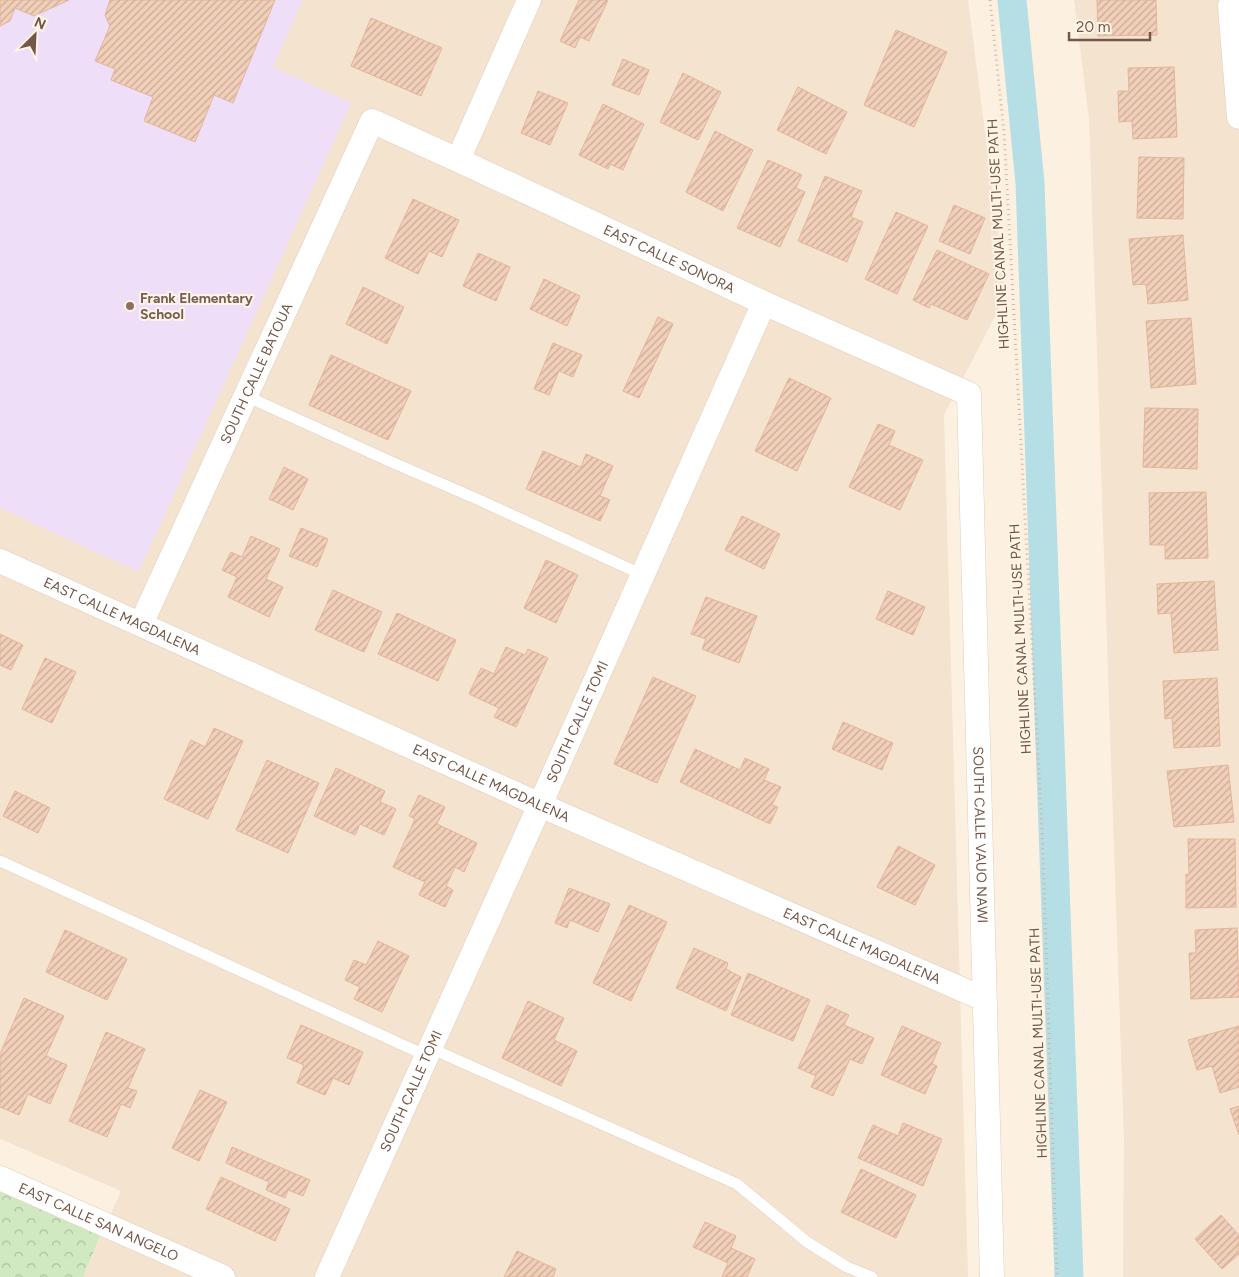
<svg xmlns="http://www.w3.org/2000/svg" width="1239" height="1277" font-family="Figtree,sans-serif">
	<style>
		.residential { fill: #f3e3cf }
		.education { fill: #eedef8 }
		.park { fill: url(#park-crowns) }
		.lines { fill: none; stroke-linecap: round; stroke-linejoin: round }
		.canal { stroke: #b6dee5; stroke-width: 29 }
		.building { fill: url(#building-hatch); stroke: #e4b599 }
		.lane-casing { stroke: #e0cdbd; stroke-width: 12 }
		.street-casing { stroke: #e0cdbd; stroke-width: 25 }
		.path { stroke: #d6b29c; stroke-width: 3; stroke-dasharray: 1 4; stroke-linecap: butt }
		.lane { stroke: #fff; stroke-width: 11 }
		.street { stroke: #fff; stroke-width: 24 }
		.education-dot { fill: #8d6e63; stroke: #fff5e7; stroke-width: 2 }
		.labels { text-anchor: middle; stroke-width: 4; stroke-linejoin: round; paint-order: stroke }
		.street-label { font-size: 14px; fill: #735748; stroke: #fff5e7 }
		.education-label { font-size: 14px; font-weight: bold; fill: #785e54; stroke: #fff5e7; text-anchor: start }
	</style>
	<defs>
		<pattern id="park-crowns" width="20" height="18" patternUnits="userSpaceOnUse" patternTransform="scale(1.25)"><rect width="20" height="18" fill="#d1e9c0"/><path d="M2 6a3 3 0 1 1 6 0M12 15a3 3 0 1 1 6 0" fill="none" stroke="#aec09e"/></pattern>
		<pattern id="building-hatch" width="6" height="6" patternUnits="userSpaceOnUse" patternTransform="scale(1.25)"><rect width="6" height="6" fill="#f1cfb9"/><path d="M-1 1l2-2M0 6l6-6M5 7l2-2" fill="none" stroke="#c8ab98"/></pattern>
	</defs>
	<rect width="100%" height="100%" fill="#fcf1e1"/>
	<!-- residential -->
	<g class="residential">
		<polygon points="303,0 968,0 1006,295 944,415 968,1277 83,1277 121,1191 0,1139 0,508 139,572 351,103 273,67"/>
		<polygon points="1074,0 1239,0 1239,1277 1123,1277 1124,1139 1089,119"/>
	</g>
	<!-- education -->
	<polygon class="education" points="0,0 303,0 273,67 351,103 139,572 0,508"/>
	<!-- park -->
	<polygon class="park" points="0,1178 105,1225 83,1277 0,1277"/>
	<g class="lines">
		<!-- canal -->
		<polyline class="canal" points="1012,0 1030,183 1069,1277"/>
	</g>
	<!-- building -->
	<g class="building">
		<polygon points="0,0 69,0 34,16 15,8 10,21 0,26"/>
		<polygon points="110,0 275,0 233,103 214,95 195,142 144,121 153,97 111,80 115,69 95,61 110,26 105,15"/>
		<polygon points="579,0 608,0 589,41 580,37 575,48 560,41"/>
		<polygon points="1097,0 1156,0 1157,35 1098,36"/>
		<polygon points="371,18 442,48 421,96 351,66"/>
		<polygon points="896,30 947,52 914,127 864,105"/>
		<polygon points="623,59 649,70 639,95 612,85"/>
		<polygon points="1174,67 1177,137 1133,139 1132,121 1119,122 1118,91 1129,91 1128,68"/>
		<polygon points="683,73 721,92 698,140 660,122"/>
		<polygon points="798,87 847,112 826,154 777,130"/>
		<polygon points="538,91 568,103 550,145 521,133"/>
		<polygon points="603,104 644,124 623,170 610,164 608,169 579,155"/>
		<polygon points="715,131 753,150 723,211 686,192"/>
		<polygon points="1139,157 1184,158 1183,219 1137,218"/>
		<polygon points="768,160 802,175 796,188 805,192 780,247 737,228"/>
		<polygon points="825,176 862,191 851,217 863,222 847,262 798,241"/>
		<polygon points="413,199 459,220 442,257 429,251 418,274 385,258"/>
		<polygon points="954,205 985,218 970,254 939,241"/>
		<polygon points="896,212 928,226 897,294 865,279"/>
		<polygon points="1183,235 1188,300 1148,304 1146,284 1133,285 1129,239"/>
		<polygon points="937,250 989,274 967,320 931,304 929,308 913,300"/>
		<polygon points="478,253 510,267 496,301 463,286"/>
		<polygon points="544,279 580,296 567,326 530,309"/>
		<polygon points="363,287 404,307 387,344 346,324"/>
		<polygon points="658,317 673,324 639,398 623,391"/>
		<polygon points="1191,318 1196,384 1151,388 1146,321"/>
		<polygon points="553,343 582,355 573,377 559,371 549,395 534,389"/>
		<polygon points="331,355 411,391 388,440 309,405"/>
		<polygon points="789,378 831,398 797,471 755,451"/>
		<polygon points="1145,408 1198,409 1197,469 1143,467"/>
		<polygon points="878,424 895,431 889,445 923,460 900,510 849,487"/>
		<polygon points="543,451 581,467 586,454 613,466 600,496 610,500 600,521 526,489"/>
		<polygon points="284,467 308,479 293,510 269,499"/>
		<polygon points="1206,492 1208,558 1165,559 1165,545 1150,545 1149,493"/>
		<polygon points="742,516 780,534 764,569 725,550"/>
		<polygon points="301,528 328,539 317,567 289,556"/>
		<polygon points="251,536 280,549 266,579 283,587 269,617 228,597 237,577 222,570 231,552 242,557"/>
		<polygon points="546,560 578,575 556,623 524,608"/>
		<polygon points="1214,581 1218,650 1174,653 1171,613 1158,614 1157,584"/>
		<polygon points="333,590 382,612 364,652 315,630"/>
		<polygon points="888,591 925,607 913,635 876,619"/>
		<polygon points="706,597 757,616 739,663 702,649 706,639 691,634"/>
		<polygon points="397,613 456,640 438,681 378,654"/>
		<polygon points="0,634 23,645 11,670 0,665"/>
		<polygon points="506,647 525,655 528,649 548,658 516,727 494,717 499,708 469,694 481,668 494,674"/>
		<polygon points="45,658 76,672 52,723 22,709"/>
		<polygon points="653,677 696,696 657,783 614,764"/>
		<polygon points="1217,678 1220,746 1174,748 1172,718 1165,719 1163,681"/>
		<polygon points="843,722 893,743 882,770 832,749"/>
		<polygon points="214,728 243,741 208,819 164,799 191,740 205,747"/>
		<polygon points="695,749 740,770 745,758 769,769 764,780 781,787 772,805 778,807 770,824 680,782"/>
		<polygon points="267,760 319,783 288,853 236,830"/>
		<polygon points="1228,765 1234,822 1174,827 1167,771"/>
		<polygon points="336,768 385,791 380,802 396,809 384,835 360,824 355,835 314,816"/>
		<polygon points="15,791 50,808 38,833 3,816"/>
		<polygon points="419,795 445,807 437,824 477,843 464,872 455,867 446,886 453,890 445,907 419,895 425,882 393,867 415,819 409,816"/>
		<polygon points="1188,839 1235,839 1236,907 1186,908 1186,874 1189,875"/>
		<polygon points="898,846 935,865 915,905 877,887"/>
		<polygon points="569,888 610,904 598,932 570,920 567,928 555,923"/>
		<polygon points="629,905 667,922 631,1001 593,983"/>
		<polygon points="1237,928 1239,997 1191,999 1189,953 1196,953 1195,930"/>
		<polygon points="65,930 127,959 107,1000 46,972"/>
		<polygon points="378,941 409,956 382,1012 354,999 360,987 345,980 354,960 366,965"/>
		<polygon points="694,948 728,963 726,969 741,977 726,1011 676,988"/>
		<polygon points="748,973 810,1000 793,1041 731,1015"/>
		<polygon points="24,998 64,1016 46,1056 67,1065 50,1104 28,1094 19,1115 0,1107 0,1054"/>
		<polygon points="528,1001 564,1018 554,1040 577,1051 561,1086 502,1058"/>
		<polygon points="827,1005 849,1015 844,1025 874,1038 862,1064 850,1059 833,1096 811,1087 816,1076 798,1068"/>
		<polygon points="301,1025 363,1052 349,1085 333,1078 325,1095 297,1083 304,1065 287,1058"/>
		<polygon points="902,1026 941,1043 932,1064 937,1066 925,1094 881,1075"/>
		<polygon points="1239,1026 1239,1087 1220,1093 1212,1066 1197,1070 1188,1040"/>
		<polygon points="106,1032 145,1049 128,1088 137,1091 130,1108 121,1104 107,1137 69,1121"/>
		<polygon points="200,1090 227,1102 199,1161 172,1148"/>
		<polygon points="1239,1106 1239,1135 1230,1109"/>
		<polygon points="903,1123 942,1139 923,1186 858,1158 873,1125 898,1136"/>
		<polygon points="232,1147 310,1180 303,1196 288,1190 285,1198 266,1190 269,1182 226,1163"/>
		<polygon points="861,1169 916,1195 896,1238 841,1212"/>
		<polygon points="221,1177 290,1209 275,1241 206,1209"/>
		<polygon points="1221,1215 1239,1235 1239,1254 1222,1269 1195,1239"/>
		<polygon points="705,1222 736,1236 731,1248 755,1259 747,1277 722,1277 728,1263 693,1247"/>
		<polygon points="517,1251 556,1269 553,1277 504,1277"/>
	</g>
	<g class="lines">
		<!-- lane casing -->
		<g class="lane-casing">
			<g id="lane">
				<polyline points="246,396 396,464 477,499 643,575"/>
				<polyline points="0,861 427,1056"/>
				<polyline points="430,1048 737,1184 807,1242 847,1267 872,1277"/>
			</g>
		</g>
		<!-- street casing -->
		<g class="street-casing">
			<g id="street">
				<polyline points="1239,3 1230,6 1239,117"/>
				<polyline points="458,160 529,0"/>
				<path id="s1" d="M 0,561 L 540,805 L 984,999"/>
				<path id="s2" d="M 141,624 L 372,121 L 458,160 L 764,303 L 969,394 L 992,1277"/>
				<path id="s3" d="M 0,1178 L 223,1277"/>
				<path id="s4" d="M 327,1277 L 540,805 L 764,303"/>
			</g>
		</g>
		<!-- path -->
		<polyline class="path" points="990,0 1004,132 1042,828 1057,1277"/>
		<!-- lane -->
		<use href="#lane" class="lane"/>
		<!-- street -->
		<use href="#street" class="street"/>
	</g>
	<!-- markers -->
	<circle class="education-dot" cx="130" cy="306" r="5"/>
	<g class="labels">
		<!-- street labels -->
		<g class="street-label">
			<text transform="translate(998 234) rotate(-93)" y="5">HIGHLINE CANAL MULTI-USE PATH</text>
			<text dy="5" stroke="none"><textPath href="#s2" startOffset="881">EAST CALLE SONORA</textPath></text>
			<text dy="5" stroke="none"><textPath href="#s2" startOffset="276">SOUTH CALLE BATOUA</textPath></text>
			<text dy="5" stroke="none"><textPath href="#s1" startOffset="134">EAST CALLE MAGDALENA</textPath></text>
			<text transform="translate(1020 639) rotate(-93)" y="5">HIGHLINE CANAL MULTI-USE PATH</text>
			<text dy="5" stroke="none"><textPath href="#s4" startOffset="609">SOUTH CALLE TOMI</textPath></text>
			<text dy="5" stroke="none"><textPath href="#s1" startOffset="539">EAST CALLE MAGDALENA</textPath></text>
			<text dy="5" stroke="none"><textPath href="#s2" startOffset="1651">SOUTH CALLE VAUO NAWI</textPath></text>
			<text dy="5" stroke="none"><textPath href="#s1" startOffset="944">EAST CALLE MAGDALENA</textPath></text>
			<text transform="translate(1038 1043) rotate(-92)" y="5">HIGHLINE CANAL MULTI-USE PATH</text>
			<text dy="5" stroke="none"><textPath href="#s4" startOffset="204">SOUTH CALLE TOMI</textPath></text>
			<text dy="5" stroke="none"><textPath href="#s3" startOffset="108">EAST CALLE SAN ANGELO</textPath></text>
		</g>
		<!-- education labels -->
		<g class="education-label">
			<text x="140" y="303">Frank Elementary<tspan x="140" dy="16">School</tspan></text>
		</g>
	</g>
	<!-- north arrow -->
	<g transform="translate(35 35) rotate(24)" stroke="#fff5e7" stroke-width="4" paint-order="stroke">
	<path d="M0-4L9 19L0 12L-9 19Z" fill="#735748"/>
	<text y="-8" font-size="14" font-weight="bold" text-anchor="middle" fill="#735748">N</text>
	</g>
	<!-- scale -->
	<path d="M1069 32v8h81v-8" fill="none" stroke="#735748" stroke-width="2.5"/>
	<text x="1076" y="32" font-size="15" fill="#735748" stroke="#fff5e7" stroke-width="4" paint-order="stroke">20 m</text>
</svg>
